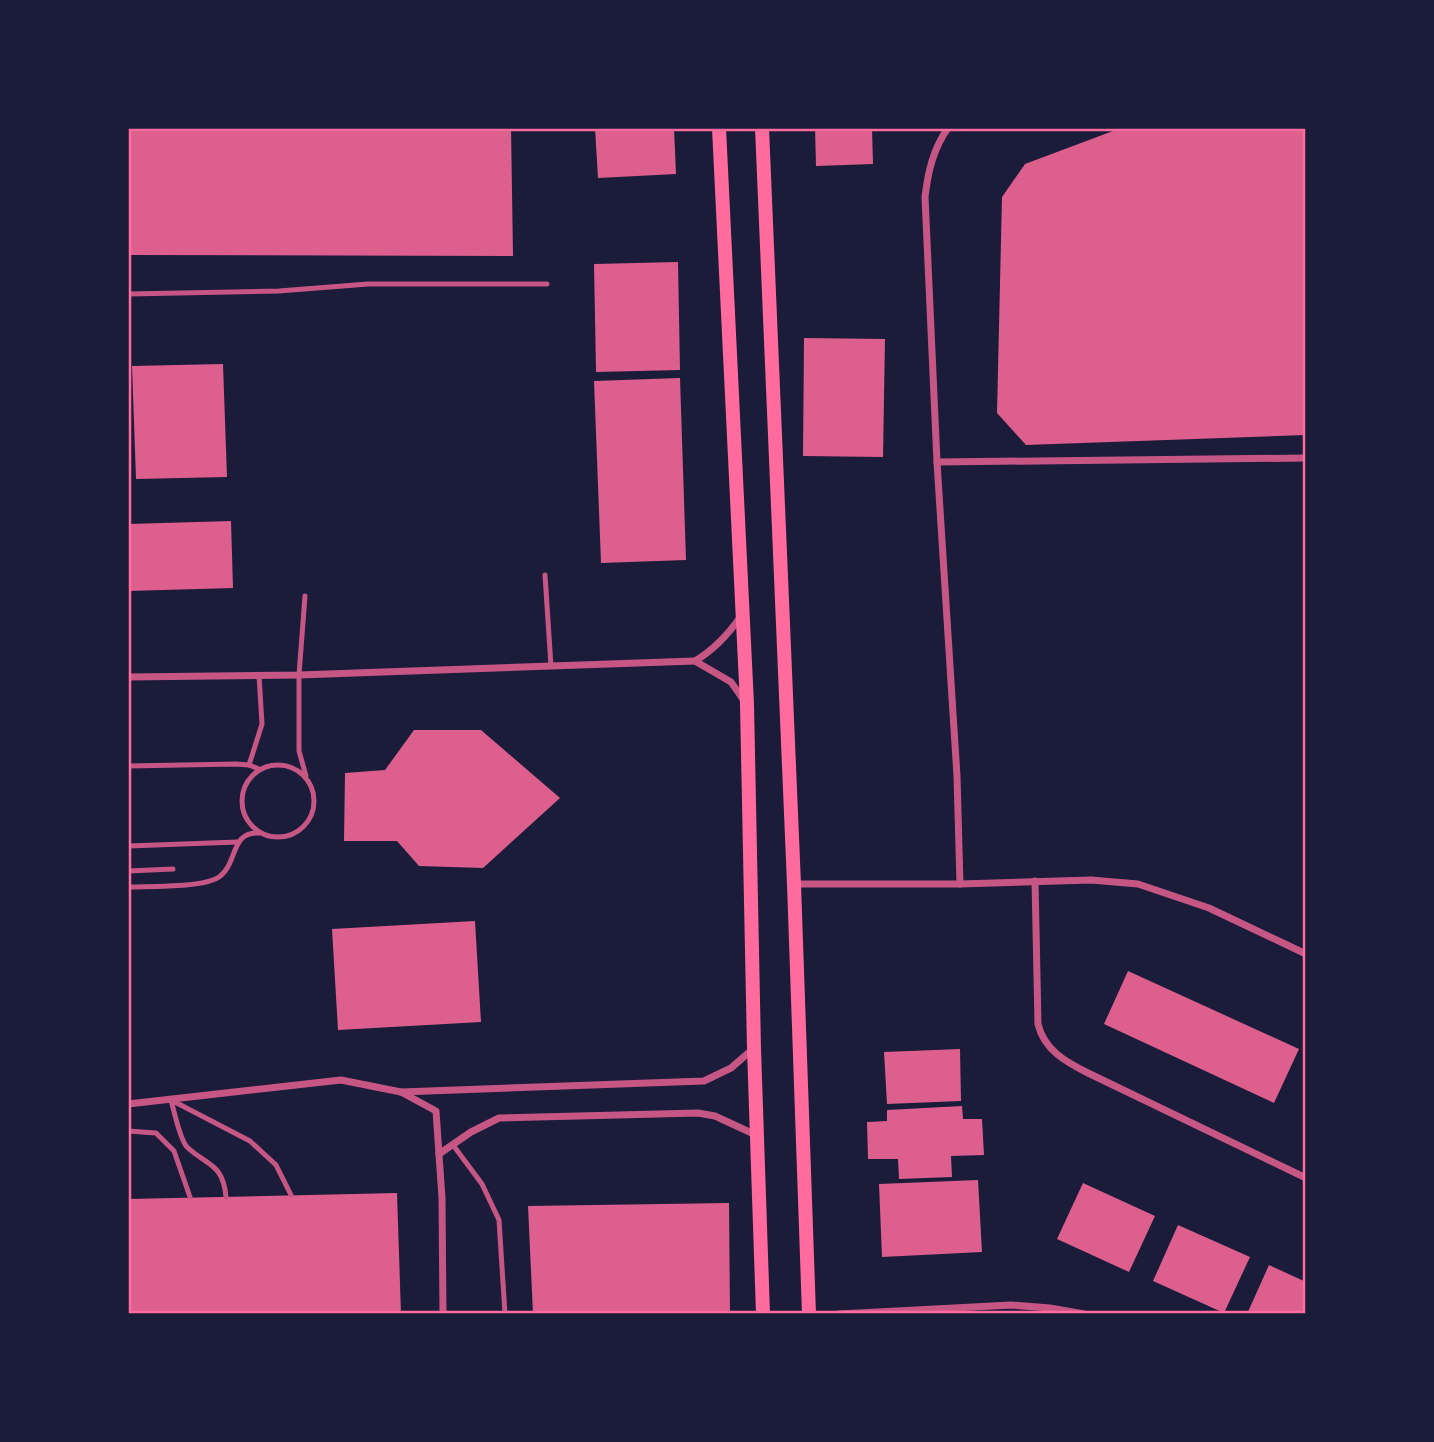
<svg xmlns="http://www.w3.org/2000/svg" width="1434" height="1442" font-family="'Space Grotesk',sans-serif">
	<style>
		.building { fill: #dd5f8e }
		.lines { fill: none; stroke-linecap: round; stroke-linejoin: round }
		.service { stroke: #c65784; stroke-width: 5 }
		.minor { stroke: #c65784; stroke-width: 7 }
		.secondary { stroke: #ff6b9d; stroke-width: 14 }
		.neatline { fill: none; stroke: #ff6b9d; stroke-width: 2.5 }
	</style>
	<rect width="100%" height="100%" fill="#1b1b3a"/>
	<!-- building -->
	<g class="building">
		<polygon points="128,128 511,128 513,256 128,255"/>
		<polygon points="595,128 674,128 676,174 598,178"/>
		<polygon points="815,128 872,128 873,164 816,166"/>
		<polygon points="1121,128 1306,128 1306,435 1026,445 997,413 1002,197 1025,164"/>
		<polygon points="678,262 680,370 596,372 594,264"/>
		<polygon points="804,338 885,339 883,457 803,456"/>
		<polygon points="223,364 227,477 136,479 132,366"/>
		<polygon points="680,378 686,560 601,563 594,381"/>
		<polygon points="231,521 233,588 128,591 128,524"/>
		<polygon points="414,730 481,730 560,798 483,868 419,866 397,841 344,841 345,773 385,770"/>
		<polygon points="475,921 481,1022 338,1030 332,929"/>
		<polygon points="1128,971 1299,1049 1274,1103 1104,1024"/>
		<polygon points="960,1049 961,1101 887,1104 884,1052"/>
		<polygon points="962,1106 963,1119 982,1119 984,1155 951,1156 952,1177 899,1179 898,1159 868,1159 867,1122 887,1121 887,1110"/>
		<polygon points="978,1180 982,1252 882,1257 879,1184"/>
		<polygon points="1083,1183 1155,1216 1129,1272 1057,1239"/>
		<polygon points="397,1193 401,1314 128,1314 128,1199"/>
		<polygon points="729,1203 730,1314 533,1314 528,1206"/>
		<polygon points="1178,1225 1250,1257 1224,1313 1153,1281"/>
		<polygon points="1269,1265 1306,1282 1306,1314 1247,1314"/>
	</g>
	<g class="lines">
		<!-- service -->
		<g class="service">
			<polyline points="128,294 279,291 368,284 547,284"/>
			<polyline points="545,575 551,666"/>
			<polyline points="305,596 299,675 299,751 306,776"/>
			<circle cx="278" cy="801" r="36"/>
			<polyline points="249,765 262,724 259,675"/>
			<polyline points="128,766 236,764 249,765 259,769"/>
			<polyline points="128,846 238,842"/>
			<polyline points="128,871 173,869"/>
			<path d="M 128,887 C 149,886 203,888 219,877 C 238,864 230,831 259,833"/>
			<polyline points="171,1100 250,1141 276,1165 291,1195"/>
			<path d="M 171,1100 C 174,1111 180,1140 187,1147 C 207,1166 223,1163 226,1197"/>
			<polyline points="128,1131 156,1133 174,1151 190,1197"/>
			<polyline points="453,1145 482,1184 499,1220 505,1314"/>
		</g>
		<!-- minor -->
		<g class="minor">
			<path d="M 948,128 C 933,149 928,172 925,197 L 937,462 L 957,776 L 960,884"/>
			<polyline points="937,462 1306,458"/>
			<path d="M 741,616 C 728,635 715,649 695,661 L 731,682 L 743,699"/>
			<polyline points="128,677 299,675 695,661"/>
			<path d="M 1035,881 L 1038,1024 C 1044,1050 1066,1062 1088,1073 L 1306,1178"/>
			<polyline points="794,884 960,884 1091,880 1138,884 1209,908 1306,954"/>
			<polyline points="401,1092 704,1081 731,1068 753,1049"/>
			<polyline points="128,1104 341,1080 401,1092 436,1111 442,1198 443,1314"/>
			<polyline points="439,1154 471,1132 499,1118 698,1113 715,1116 756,1135"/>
			<polyline points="839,1314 1011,1305 1050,1308 1084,1314"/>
		</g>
		<!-- secondary -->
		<g class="secondary">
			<polyline points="719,128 747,704 754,1049 763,1314"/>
			<polyline points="762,128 794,884 809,1314"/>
		</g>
	</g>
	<!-- border -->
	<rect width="1434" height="1442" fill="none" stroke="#1b1b3a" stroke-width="259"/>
	<rect x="130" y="130" width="1174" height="1182" class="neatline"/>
</svg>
